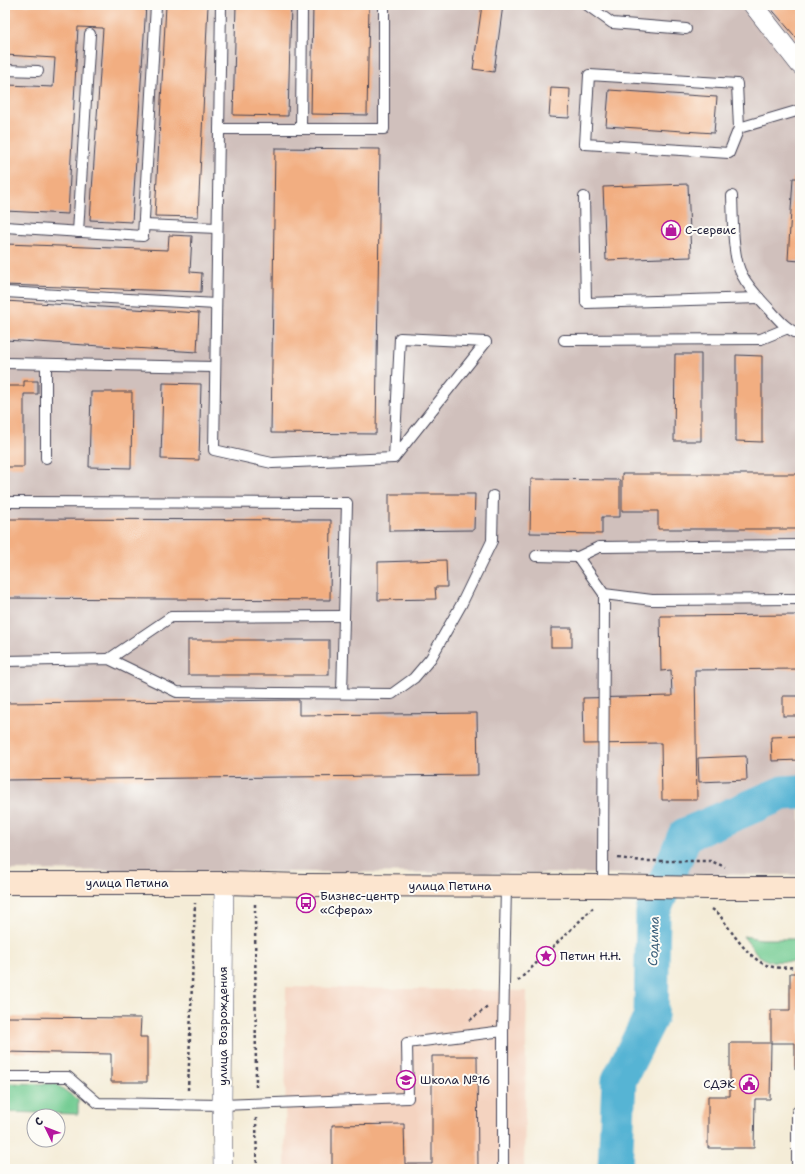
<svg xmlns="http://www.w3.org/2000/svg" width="805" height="1174" font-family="'Shantell Sans',sans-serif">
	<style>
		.built { fill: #f4d3c0 }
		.industrial { fill: #d0c0bc }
		.green { fill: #73cc93; stroke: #4a7767 }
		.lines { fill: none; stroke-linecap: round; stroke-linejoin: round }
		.river { stroke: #56b4d4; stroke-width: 35 }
		.building { fill: #f2ae81 }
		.lane-casing { stroke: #424052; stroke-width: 12 }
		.street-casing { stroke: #424052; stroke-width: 20 }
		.secondary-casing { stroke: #424052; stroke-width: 24 }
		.path { stroke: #424052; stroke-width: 2.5; stroke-dasharray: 3 3; stroke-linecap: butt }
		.lane { stroke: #fff; stroke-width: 10 }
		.street { stroke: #fff; stroke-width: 19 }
		.secondary { stroke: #fce5cf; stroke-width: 22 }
		.labels { text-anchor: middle; stroke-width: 4; stroke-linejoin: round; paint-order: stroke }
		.poi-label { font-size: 12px; fill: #22223b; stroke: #fdfcf7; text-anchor: start }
		.street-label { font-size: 12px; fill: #22223b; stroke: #fdfcf7 }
		.water-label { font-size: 13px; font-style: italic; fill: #375c78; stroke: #fdfcf7 }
	</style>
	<rect width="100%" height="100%" fill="#fdfcf7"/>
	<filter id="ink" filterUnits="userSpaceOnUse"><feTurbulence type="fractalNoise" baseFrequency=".025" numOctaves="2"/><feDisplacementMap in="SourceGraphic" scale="8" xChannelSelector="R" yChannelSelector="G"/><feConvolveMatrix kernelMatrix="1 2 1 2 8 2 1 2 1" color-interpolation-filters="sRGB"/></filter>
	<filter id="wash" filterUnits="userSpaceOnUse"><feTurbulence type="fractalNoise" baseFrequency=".012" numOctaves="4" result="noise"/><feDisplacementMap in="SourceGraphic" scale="16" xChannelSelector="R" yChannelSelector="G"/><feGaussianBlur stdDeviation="0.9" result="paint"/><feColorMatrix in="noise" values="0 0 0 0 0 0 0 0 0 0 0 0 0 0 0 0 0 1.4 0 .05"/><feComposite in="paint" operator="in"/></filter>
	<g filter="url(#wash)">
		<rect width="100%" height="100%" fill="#f4ecd7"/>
		<!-- built -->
		<polygon class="built" points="286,987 527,991 524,1169 285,1169"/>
		<!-- industrial -->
		<polygon class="industrial" points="5,5 800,5 800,875 5,870"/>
		<!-- green -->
		<g class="green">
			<polygon points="743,936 761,939 800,939 800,962 768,961 758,955"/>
			<polygon points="5,1083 56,1084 78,1100 78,1114 5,1112"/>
		</g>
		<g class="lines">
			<!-- river -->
			<polyline class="river" points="615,1169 619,1080 651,1016 653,912 685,835 783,793 800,792"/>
		</g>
		<g id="blocks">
			<!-- building -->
			<g class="building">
				<polygon points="5,5 146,5 132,222 90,220 103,28 78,27 68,214 5,211 5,134 8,85 53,87 55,58 5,55"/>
				<polygon points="166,5 208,5 198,217 155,216"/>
				<polygon points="236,5 291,5 288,116 233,115"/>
				<polygon points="313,5 369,5 367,115 311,114"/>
				<polygon points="482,5 503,5 494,72 473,69"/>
				<polygon points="768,5 800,5 800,42"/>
				<polygon points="551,88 570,89 569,118 549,117"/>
				<polygon points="609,90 717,97 714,133 606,126"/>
				<polygon points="275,148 380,149 376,434 271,433"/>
				<polygon points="793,178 800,178 800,261 788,260"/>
				<polygon points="688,184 691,257 606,260 603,187"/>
				<polygon points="169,235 192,236 190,272 202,273 201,292 5,285 5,244 168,250"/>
				<polygon points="5,301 199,313 197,352 5,340"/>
				<polygon points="675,354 701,354 701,441 674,441"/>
				<polygon points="736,355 762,356 762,442 736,441"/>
				<polygon points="24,381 38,381 38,394 24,394 24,467 5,467 5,386 24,386"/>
				<polygon points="163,383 201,384 199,460 161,459"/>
				<polygon points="91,392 132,392 131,468 89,467"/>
				<polygon points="622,474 800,474 800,529 658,529 658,511 622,511"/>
				<polygon points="531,479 620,480 620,517 602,517 602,534 530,533"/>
				<polygon points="389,494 475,494 474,530 389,531"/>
				<polygon points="5,519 331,520 330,600 5,598"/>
				<polygon points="446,560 447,587 435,587 436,599 378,600 378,562"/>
				<polygon points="800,615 800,669 695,670 697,800 662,800 661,743 584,744 583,698 672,696 671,670 661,671 660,616"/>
				<rect x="551" y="628" width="21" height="19"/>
				<rect x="188" y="640" width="141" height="35"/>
				<rect x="783" y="696" width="17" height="20"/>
				<polygon points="299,700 299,715 477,713 478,775 5,780 5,703"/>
				<polygon points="800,736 800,760 772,761 771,737"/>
				<polygon points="746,756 747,780 699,782 698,758"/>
				<polygon points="790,973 800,973 800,1069 795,1069 795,1043 771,1043 771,1010 790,1010"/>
				<polygon points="5,1017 141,1018 140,1037 147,1037 147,1082 111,1082 111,1054 5,1052"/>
				<polygon points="730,1043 771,1043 770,1099 755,1099 754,1148 708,1148 708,1096 730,1096"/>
				<polygon points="432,1056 477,1056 478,1169 332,1169 332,1125 404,1124 405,1164 432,1164"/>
			</g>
		</g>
	</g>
	<g filter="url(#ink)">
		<use href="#blocks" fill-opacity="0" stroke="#424052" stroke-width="1"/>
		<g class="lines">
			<!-- lane casing -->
			<g class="lane-casing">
				<g id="lane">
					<polyline points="221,5 214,450 272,463 394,458 486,342 400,338 394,458"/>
					<polyline points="587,5 612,23 686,29"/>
					<polyline points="5,70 38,71"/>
					<polygon points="589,75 737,84 739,128 729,153 585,144"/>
					<polyline points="739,128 800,110"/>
					<polyline points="219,129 384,129 384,5"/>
					<polyline points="301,129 302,5"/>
					<path d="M 732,196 C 733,218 732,257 742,275 C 749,289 761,300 771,311 C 779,320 788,331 800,334"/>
					<polyline points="584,197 586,303 759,298"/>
					<polyline points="144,225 217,228"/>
					<polyline points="5,227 143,236 156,5"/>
					<polyline points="78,232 90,34"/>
					<polyline points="5,292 216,304"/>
					<polyline points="564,340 761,339 788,328"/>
					<polyline points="5,363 214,367"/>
					<polyline points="46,364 46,458"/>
					<polyline points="5,502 347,503 342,693"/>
					<polyline points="536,556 578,557 604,594 603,886"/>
					<polyline points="578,557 599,547 800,545"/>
					<polyline points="604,594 652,600 800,599"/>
					<polyline points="109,659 171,617 344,616"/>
					<polyline points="5,661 109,659 177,692 392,694 414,678 431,658 461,605 492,541 493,496"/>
					<polyline points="5,1077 68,1077 98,1103 222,1105 408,1098 407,1043 503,1031"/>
					<polyline points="503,1169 503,1031 506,886"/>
					<polyline points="797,1169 797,1112 800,1110"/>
				</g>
			</g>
			<!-- street casing -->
			<g class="street-casing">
				<g id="street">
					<polyline points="753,5 800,65"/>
					<polyline points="223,1169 222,1105 224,883"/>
				</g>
			</g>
			<!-- secondary casing -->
			<g class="secondary-casing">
				<polyline id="secondary" points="5,883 224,883 304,885 603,886 707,888 800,888"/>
			</g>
			<!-- path -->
			<g class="path">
				<polyline points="618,858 642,861 711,861 725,867"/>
				<polyline points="255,904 256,1089"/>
				<path d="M 712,909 L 719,914 C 731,931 749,960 769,966 C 778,969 790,967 800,967"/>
				<polyline points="518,981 595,906"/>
				<polyline points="470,1020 489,1006"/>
				<polyline points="188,1090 195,903"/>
				<polyline points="256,1118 257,1169"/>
			</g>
			<!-- lane -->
			<use href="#lane" class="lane"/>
			<!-- street -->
			<use href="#street" class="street"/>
			<!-- secondary -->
			<use href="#secondary" class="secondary"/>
		</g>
	</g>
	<!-- icons -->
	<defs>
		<g id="shop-ring" transform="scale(1)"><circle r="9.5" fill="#fdfcf7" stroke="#b5179e" stroke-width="1.5"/><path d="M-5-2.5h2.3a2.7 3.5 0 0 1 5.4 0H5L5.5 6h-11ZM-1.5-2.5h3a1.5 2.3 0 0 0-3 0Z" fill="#b5179e"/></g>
		<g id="bus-ring" transform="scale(1)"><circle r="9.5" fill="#fdfcf7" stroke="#b5179e" stroke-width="1.5"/><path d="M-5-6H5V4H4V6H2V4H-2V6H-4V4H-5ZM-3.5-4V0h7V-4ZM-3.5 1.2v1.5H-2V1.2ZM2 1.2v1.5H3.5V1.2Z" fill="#b5179e"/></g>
		<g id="sight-ring" transform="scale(1)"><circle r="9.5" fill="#fdfcf7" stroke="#b5179e" stroke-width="1.5"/><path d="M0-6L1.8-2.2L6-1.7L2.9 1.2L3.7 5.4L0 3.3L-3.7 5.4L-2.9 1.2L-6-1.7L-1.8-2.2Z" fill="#b5179e"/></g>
		<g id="school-ring" transform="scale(1)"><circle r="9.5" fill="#fdfcf7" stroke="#b5179e" stroke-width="1.5"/><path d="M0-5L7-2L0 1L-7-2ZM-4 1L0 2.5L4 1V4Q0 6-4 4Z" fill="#b5179e"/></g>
		<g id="civic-ring" transform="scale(1)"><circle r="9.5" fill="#fdfcf7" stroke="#b5179e" stroke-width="1.5"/><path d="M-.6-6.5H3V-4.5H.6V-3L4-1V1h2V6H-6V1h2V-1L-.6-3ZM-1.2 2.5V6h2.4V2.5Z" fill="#b5179e"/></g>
	</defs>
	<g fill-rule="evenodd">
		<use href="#shop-ring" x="671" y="230"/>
		<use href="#bus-ring" x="306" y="903"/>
		<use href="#sight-ring" x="546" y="956"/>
		<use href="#school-ring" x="406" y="1080"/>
		<use href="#civic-ring" x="749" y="1084"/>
	</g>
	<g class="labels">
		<!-- poi labels -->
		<g class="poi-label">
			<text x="685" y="234">С-сервис</text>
			<text x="320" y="900">Бизнес-центр<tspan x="320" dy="14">«Сфера»</tspan></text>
			<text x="560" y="960">Петин Н.Н.</text>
			<text x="420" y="1084">Школа №16</text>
			<text x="735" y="1088" text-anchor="end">СДЭК</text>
		</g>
		<!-- street labels -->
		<g class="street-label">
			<text x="127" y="887">улица Петина</text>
			<text x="450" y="890">улица Петина</text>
			<text transform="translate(223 1026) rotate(-90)" y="4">улица Возрождения</text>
		</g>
		<!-- water labels -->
		<g class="water-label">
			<text transform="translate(653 941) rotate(-88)" y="5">Содима</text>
		</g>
	</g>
	<!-- margin -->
	<rect width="805" height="1174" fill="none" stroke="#fdfcf7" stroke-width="20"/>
	<!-- north arrow -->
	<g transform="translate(46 1128) rotate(313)"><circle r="19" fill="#fdfcf7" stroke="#a5a5ac"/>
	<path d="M0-3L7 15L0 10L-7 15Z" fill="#b5179e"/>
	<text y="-6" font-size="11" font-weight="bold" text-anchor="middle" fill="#22223b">С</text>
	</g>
</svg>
